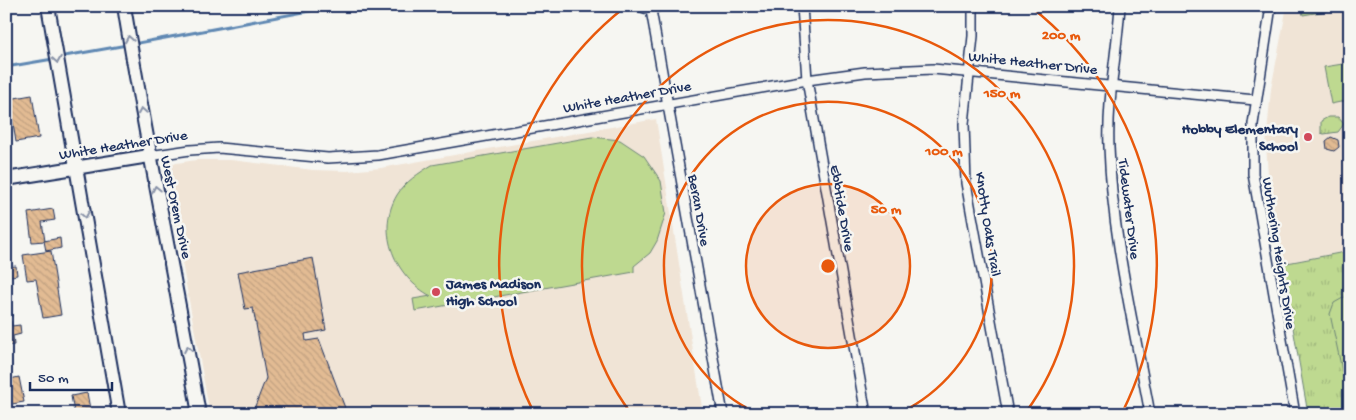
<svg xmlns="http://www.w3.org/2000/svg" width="1356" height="420" font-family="'Gochi Hand',sans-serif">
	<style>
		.built { fill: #f0e4d6 }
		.park { fill: url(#park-tufts); stroke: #6c8477 }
		.pitch { fill: #bed990; stroke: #6c8477 }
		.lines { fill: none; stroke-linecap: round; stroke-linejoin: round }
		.stream { stroke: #5f88b3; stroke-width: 3 }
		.building { fill: url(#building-back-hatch); stroke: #1b2f5e }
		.street-casing { stroke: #1b2f5e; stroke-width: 12 }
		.secondary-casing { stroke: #1b2f5e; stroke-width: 16 }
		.street { stroke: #f6f6f2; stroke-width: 9 }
		.secondary { stroke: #f6f6f2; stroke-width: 12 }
		.oneway { stroke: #8892a8 }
		.ring { fill: none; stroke: #e8590c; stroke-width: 2.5 }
		.poi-dot { fill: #d1495b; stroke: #f6f6f2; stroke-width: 2 }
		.labels { text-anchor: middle; stroke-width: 5; stroke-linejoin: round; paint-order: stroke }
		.street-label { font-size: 15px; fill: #1b2f5e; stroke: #f6f6f2 }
		.poi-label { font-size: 15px; font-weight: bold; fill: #1b2f5e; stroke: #f6f6f2; text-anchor: end }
		.centre { fill: #e8590c; stroke: #f6f6f2; stroke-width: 2.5 }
		.ring-label { font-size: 15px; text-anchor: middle; font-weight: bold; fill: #e8590c; stroke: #f6f6f2; stroke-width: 5; stroke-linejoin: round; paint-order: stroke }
	</style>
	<defs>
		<pattern id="park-tufts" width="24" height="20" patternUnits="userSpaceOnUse" patternTransform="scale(1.25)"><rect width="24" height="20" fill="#bed990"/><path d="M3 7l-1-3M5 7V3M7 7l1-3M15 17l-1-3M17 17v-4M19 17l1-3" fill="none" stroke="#a3bb7f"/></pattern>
		<pattern id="building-back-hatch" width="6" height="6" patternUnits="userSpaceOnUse" patternTransform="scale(1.25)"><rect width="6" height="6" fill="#e2bb93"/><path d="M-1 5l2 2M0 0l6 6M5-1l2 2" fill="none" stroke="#c1a181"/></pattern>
	</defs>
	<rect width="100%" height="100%" fill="#f6f6f2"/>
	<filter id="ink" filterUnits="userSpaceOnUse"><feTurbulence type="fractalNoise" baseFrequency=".02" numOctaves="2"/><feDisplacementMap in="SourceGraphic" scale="10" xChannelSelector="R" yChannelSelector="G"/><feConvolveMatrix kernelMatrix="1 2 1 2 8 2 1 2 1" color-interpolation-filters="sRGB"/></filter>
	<g filter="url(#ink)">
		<!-- built -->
		<g class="built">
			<polygon points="1287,6 1350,6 1350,251 1282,264 1269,190 1266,145 1271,89"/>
			<polygon points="656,119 703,414 210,414 164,165 196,160 231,160 313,170 347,171 381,168"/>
		</g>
		<!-- park -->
		<g class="park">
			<polygon points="1301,6 1350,6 1350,7 1303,15"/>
			<polygon points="1328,117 1338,117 1344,124 1338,132 1324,134 1321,133 1321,121"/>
			<polygon points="1350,251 1350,414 1308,414 1282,264"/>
		</g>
		<!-- pitch -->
		<g class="pitch">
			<polygon points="1349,63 1350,100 1331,104 1324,67"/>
			<path d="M 592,137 L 620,140 L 644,156 L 661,181 L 666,213 L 657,241 L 650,253 L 634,266 L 634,272 L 415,311 L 413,299 L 431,296 C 396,278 375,232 397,195 C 405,182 419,173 432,165 Z"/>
			<polygon points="1350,294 1350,408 1330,314 1334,303"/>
		</g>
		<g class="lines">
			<!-- stream -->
			<g class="stream">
				<polyline points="133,44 336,6"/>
				<polyline points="59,57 127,45"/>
				<polyline points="6,67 53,59"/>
			</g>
		</g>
		<!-- building -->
		<g class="building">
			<polygon points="32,95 39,138 16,142 9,99"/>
			<polygon points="1331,137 1338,140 1339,147 1334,151 1327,149 1326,141"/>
			<polygon points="53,209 55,220 42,222 45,241 32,242 28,213"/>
			<polygon points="60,238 61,248 46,251 44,241"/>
			<polygon points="51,251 61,315 43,318 36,279 27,280 23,255"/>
			<polygon points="313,258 326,330 305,334 306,341 319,339 345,408 333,414 252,414 266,378 253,308 245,309 238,272"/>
			<polygon points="16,266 17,275 6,277 6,267"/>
			<polygon points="6,292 12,316 6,317"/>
			<polygon points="6,321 11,321 12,326 20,325 21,334 13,336 14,345 6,346"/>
			<polygon points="19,377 24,402 6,405 6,380"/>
			<polygon points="87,393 90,409 74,412 71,396"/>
		</g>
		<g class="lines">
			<!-- street casing -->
			<g class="street-casing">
				<g id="street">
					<polyline points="639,6 651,10 659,6"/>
					<polyline points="802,6 807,80 866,414"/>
					<polyline points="973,6 973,36 964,124 966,183 1008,414"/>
					<path d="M 1120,6 C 1117,53 1107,99 1109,147 C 1112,236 1134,326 1150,414"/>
					<polyline points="1271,6 1253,124 1253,174 1295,414"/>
					<polyline points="651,10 723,414"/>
					<polyline points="149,156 190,150 219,148 328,158 378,155 807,80 865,72 933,69 1255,100"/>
				</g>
			</g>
			<!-- secondary casing -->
			<g class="secondary-casing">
				<g id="secondary">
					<polyline points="48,6 119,414"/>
					<path d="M 124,6 C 146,143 175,278 199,414"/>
					<polyline points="6,179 149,156"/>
				</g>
			</g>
			<!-- street -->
			<use href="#street" class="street"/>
			<!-- secondary -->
			<use href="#secondary" class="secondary"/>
		</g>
		<!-- one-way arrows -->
		<defs><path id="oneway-chevron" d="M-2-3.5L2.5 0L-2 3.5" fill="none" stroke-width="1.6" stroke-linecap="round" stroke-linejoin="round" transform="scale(1.25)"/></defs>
		<g class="oneway">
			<use href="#oneway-chevron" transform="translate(129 39) rotate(-100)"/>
			<use href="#oneway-chevron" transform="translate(57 60) rotate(80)"/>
			<use href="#oneway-chevron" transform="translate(142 111) rotate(-100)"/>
			<use href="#oneway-chevron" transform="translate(156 189) rotate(-102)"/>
			<use href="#oneway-chevron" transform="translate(85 215) rotate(80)"/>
			<use href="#oneway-chevron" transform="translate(188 349) rotate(-100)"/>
		</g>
	</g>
	<!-- distance rings -->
	<circle cx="828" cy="266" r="82" fill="#e8590c" fill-opacity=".12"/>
	<g class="ring">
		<circle cx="828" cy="266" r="82"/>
		<path d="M756 413A164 164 0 1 1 900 413"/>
		<path d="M630 412A246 246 0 1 1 1026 412"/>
		<path d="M534 413A329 329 0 0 1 625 7M1031 7A329 329 0 0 1 1122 413"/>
	</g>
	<!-- markers -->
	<g class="poi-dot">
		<circle cx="1308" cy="137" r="5"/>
		<circle cx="436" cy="292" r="5"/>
	</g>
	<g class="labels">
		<!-- street labels -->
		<g class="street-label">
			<text transform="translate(1033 62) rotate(6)" y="5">White Heather Drive</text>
			<text transform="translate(627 96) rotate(-10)" y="5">White Heather Drive</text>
			<text transform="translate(123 144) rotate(-9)" y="5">White Heather Drive</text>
			<text transform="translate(177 207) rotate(78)" y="5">West Orem Drive</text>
			<text transform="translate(843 208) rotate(80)" y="5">Ebbtide Drive</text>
			<text transform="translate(1130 209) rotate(83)" y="5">Tidewater Drive</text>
			<text transform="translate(700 210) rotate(80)" y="5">Beran Drive</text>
			<text transform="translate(989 224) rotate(81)" y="5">Knotty Oaks Trail</text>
			<text transform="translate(1280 253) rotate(81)" y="5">Wuthering Heights Drive</text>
		</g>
		<!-- poi labels -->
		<g class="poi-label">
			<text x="1298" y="133">Hobby Elementary<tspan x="1298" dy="17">School</tspan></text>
			<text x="446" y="288" text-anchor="start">James Madison<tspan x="446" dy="17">High School</tspan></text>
		</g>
	</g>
	<circle cx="828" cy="266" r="8" class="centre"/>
	<g class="ring-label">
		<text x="1061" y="39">200 m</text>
		<text x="1002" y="97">150 m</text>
		<text x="944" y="155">100 m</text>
		<text x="886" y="213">50 m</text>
	</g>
	<!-- margin -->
	<rect width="1356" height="420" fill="none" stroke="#f6f6f2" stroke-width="25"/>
	<rect x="12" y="12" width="1331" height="395" fill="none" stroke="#1b2f5e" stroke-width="2" filter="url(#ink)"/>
	<!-- scale -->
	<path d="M30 382v8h82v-8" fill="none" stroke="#1b2f5e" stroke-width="2.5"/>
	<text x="38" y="382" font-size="15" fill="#1b2f5e" stroke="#f6f6f2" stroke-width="4" paint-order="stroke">50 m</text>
</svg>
